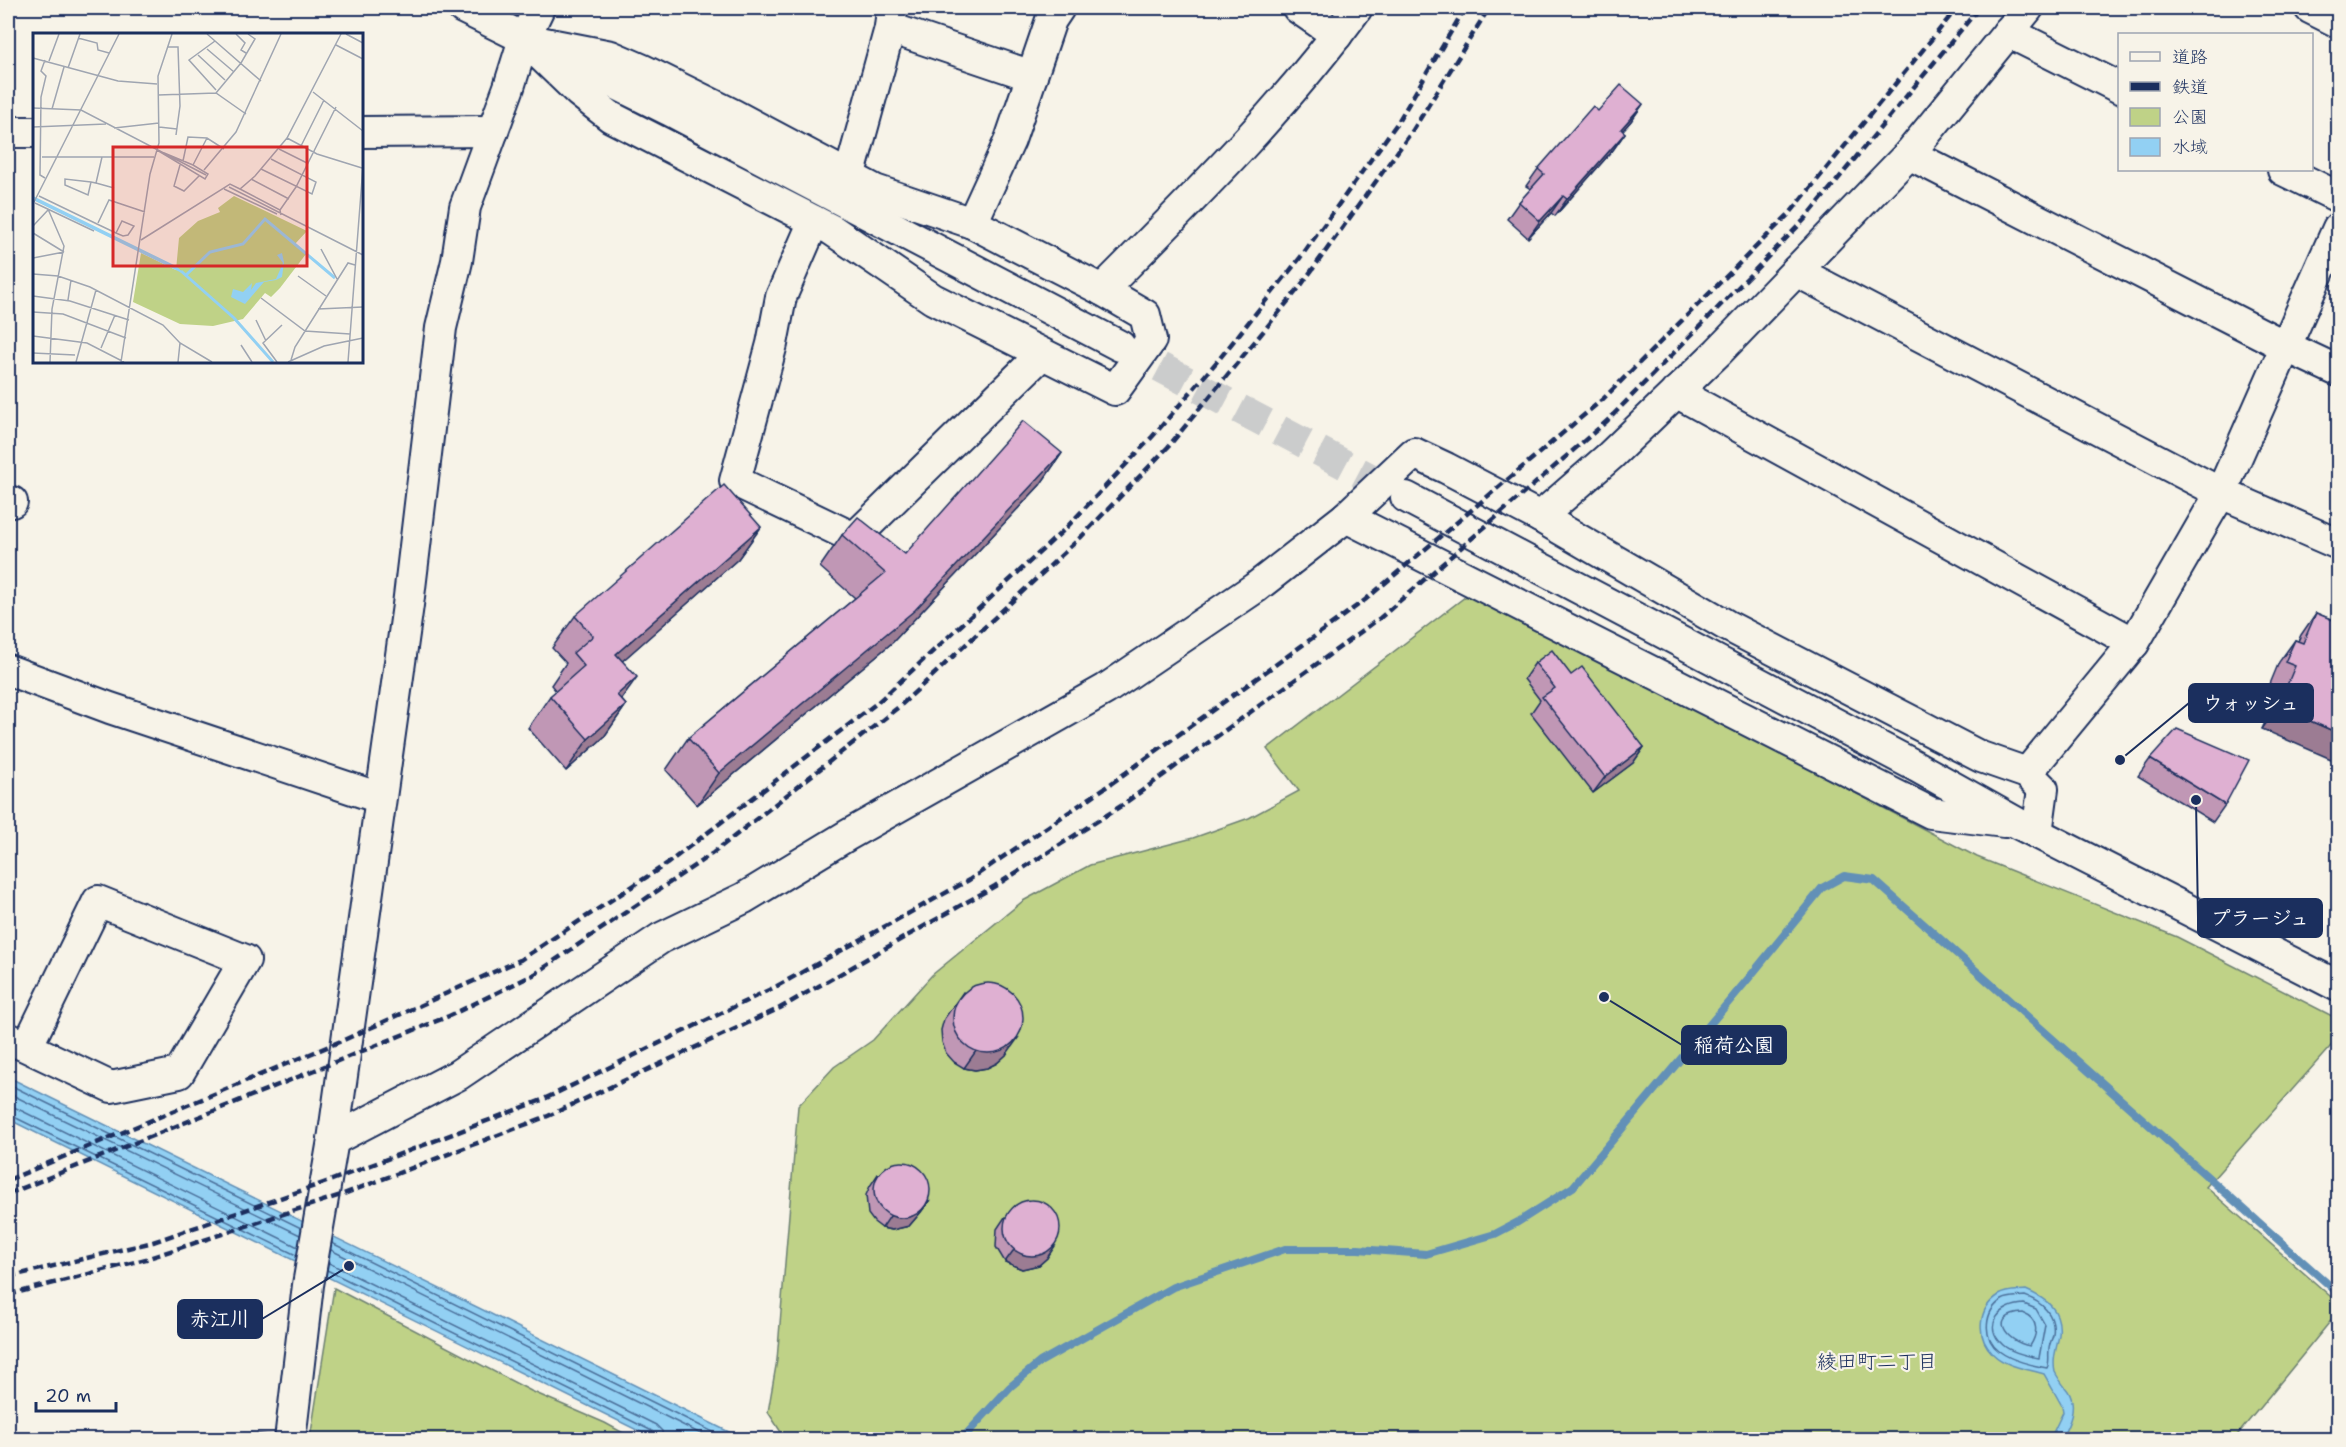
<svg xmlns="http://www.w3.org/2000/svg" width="2346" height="1447" font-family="'Shantell Sans','Klee One',sans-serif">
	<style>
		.green { fill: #bfd287; stroke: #6d8072; stroke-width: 1.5 }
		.water { fill: #92d0f3; stroke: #6290b7; stroke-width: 1.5 }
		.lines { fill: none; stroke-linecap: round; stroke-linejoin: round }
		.shore { stroke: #4b6f9a; stroke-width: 1.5 }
		.stream { stroke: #6290b7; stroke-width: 8 }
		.minor-tunnel { stroke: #cbcccc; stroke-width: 30; stroke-dasharray: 30 15; stroke-linecap: butt }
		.minor-casing { stroke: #1b2f5e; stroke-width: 34 }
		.minor { stroke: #f7f3e8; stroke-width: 30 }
		.rail { stroke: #1b2f5e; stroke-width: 4.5; stroke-dasharray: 9 4.5; stroke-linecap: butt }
		.wall { fill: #c097b5; stroke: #1b2f5e; stroke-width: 1.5 }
		.shaded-wall { fill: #9c7b93; stroke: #1b2f5e; stroke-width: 1.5 }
		.building { fill: #dfb0d2; stroke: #1b2f5e; stroke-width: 1.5 }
		.labels { text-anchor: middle; stroke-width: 4.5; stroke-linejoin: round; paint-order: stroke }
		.neighbourhood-label { font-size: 20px; fill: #1b2f5e; stroke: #f7f3e8 }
		.inset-river { fill: none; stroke: #92d0f3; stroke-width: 3 }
		.inset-road { fill: none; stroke: #9fa5b1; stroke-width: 1.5 }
		.view { fill: #d62828; fill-opacity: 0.15; stroke: #d62828; stroke-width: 3 }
		.inset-edge { fill: none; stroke: #1b2f5e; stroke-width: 3 }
		.leader { fill: none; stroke: #1b2f5e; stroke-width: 2 }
		.callout-dot { fill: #1b2f5e; stroke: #f7f3e8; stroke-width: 2 }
		.callout { fill: #1b2f5e; stroke: #1b2f5e; stroke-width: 2 }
		.callout-label { font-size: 20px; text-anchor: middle; font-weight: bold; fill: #fff }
	</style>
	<rect width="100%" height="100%" fill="#f7f3e8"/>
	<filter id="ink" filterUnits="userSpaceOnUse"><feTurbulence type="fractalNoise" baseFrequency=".0167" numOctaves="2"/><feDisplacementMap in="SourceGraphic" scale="12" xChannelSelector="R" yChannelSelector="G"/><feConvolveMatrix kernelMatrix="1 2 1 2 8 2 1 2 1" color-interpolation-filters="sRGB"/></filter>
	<g filter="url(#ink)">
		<!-- green -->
		<g class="green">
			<polygon points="1478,595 1977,857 2177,937 2338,1019 2338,1038 2206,1187 2338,1303 2338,1312 2234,1439 786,1440 768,1412 777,1360 798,1106 834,1067 873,1040 932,975 1023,901 1090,865 1193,838 1249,818 1299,791 1267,749 1465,597"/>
			<polygon points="334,1288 531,1391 605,1423 634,1439 310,1439"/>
		</g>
		<!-- water -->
		<g class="water">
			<polygon points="8,1077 485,1311 743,1439 655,1439 8,1119"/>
			<path d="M 2026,1290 C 2047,1299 2062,1310 2059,1335 C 2057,1347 2052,1359 2055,1372 C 2058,1378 2064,1386 2068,1391 C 2078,1407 2069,1425 2061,1439 L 2050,1439 L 2063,1412 L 2062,1406 L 2044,1374 C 2028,1369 2006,1367 1993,1354 C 1975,1336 1978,1308 1999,1295 C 2007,1290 2018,1291 2026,1290 Z"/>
		</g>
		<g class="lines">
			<!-- shore -->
			<g class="shore">
				<polyline points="8,1084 301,1228"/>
				<polyline points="8,1093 300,1235"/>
				<polyline points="8,1106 16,1108 298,1247"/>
				<polyline points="8,1114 296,1255"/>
				<polyline points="332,1243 729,1440"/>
				<polyline points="331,1250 713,1440"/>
				<polyline points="329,1263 656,1425 662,1431 663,1440"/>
				<polyline points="327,1270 652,1431 656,1440"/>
				<path d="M 2025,1296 C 2042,1302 2056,1315 2053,1335 C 2052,1340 2049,1344 2049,1349 C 2048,1356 2050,1362 2047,1368 C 2032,1365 2012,1361 1999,1351 C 1982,1338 1984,1311 2002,1300 C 2009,1296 2018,1297 2025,1296 Z"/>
				<path d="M 2024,1304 L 2036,1309 L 2045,1325 L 2039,1358 C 2028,1356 2012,1353 2003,1345 C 1981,1325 2001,1305 2024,1304 Z"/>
				<path d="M 2023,1313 C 2039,1319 2038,1334 2030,1346 C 2005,1342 1988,1315 2023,1313 Z"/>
			</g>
			<!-- stream -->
			<polyline class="stream" points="961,1440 1010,1387 1040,1362 1173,1287 1285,1249 1358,1249 1426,1254 1495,1234 1518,1222 1573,1187 1748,979 1822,888 1844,876 1874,880 2338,1293"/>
			<!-- minor-tunnel -->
			<polyline class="minor-tunnel" points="1120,346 1404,496"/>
			<!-- minor casing -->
			<g class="minor-casing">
				<g id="minor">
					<polyline points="463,8 669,110 1120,346"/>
					<polyline points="1298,8 1337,35"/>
					<polyline points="2310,8 2338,22"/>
					<polyline points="890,28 1032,76"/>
					<polyline points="2008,32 2120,88"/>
					<polygon points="524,39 611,56 641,69 734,115 875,190 972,223 1102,290 1145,315 1151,340 1115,390 933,299 832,230 611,117 579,92"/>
					<polyline points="8,132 34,132"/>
					<polyline points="362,132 493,131"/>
					<polyline points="1909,154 2287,347 2338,371"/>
					<polyline points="2283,170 2338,197"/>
					<polyline points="849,177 890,28 892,8"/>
					<polyline points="814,221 781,297 772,344 735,481 854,538 1042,354"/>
					<polyline points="972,223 1010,140 1051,20 1059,8"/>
					<polyline points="1796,271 2221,493 2338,544"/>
					<path d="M 1102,290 C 1191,200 1283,110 1357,8"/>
					<polyline points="1676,392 2134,643"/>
					<polyline points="1406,497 1910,763 2019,824 2338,986"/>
					<polyline points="8,501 12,502"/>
					<polyline points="1346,517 1931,813 2004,822"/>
					<polyline points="1540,517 1726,625 1981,757 2027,773 2043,789 2037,833"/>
					<polyline points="8,670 110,708 380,798"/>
					<polyline points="2027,773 2134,643 2209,513 2221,493 2338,228"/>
					<polyline points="8,1038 111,1087 179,1073 245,960 98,901 27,1047"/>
					<polyline points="333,1140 458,1075 661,938 744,898 848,835 1106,689 1255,588 1346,517 1414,453 1446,468 1540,517 1610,456 1718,352 1909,154 2028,8"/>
					<polyline points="290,1440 308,1285 333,1140 408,605 441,328 457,261 465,207 509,87 524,39 539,8"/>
				</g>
			</g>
			<!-- minor -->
			<use href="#minor" class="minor"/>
			<!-- rail -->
			<g class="rail">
				<polyline points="8,1180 346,1039 520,960 668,863 877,703 1066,528 1152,437 1220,358 1300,258 1398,122 1465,8"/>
				<polyline points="8,1194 449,1016 535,974 713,853 900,706 1082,536 1168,447 1299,288 1413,130 1489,8"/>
				<polyline points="8,1277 153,1242 332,1180 542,1100 777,986 969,880 1109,785 1365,600 1603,399 1791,212 1957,8"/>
				<polyline points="8,1295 146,1259 341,1195 548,1116 780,1008 995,886 1121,806 1380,618 1607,421 1806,218 1979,8"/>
			</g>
		</g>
		<!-- wall -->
		<g class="wall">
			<polygon points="1643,104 1631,121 1622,131 1625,133 1613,150 1555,216 1551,213 1528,238 1507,219 1519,202 1531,189 1526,186 1538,169"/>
			<polygon points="1062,453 1040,485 893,642 697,805 666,770 688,738 855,598 820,567 842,535 905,554"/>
			<polygon points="761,527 738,559 622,661 621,699 626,705 604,737 566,771 528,728 550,696 556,691 551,685 566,663 552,648 575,616"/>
			<polygon points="2316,613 2338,622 2262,729 2280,688 2270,684 2279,662 2295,640 2298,641 2301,635"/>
			<polygon points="1535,663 1571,675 1644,747 1633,763 1593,793 1531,713 1540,700 1524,679"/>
			<polygon points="2150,759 2225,805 2213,822 2138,776"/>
			<polygon points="963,992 1006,1055 997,1063 987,1068 975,1070 964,1068 954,1062 946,1053 942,1042 941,1030 944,1019"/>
			<polygon points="878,1174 929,1201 921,1212 909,1226 892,1230 882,1228 874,1222 868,1214 866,1195 870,1186"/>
			<polygon points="1005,1217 1047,1258 1039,1265 1022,1269 1005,1262 996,1247 997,1229"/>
		</g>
		<!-- shaded-wall -->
		<g class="shaded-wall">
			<polygon points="1643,104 1631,121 1609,146 1621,129"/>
			<polygon points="1625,133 1613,150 1555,216 1567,199"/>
			<polygon points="1563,196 1551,213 1528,238 1540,221"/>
			<polygon points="1062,453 1040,485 893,642 697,805 719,773"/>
			<polygon points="761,527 738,559 594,686 616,654"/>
			<polygon points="637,677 614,709 617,695"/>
			<polygon points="626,705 604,737 566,771 588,739"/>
			<polygon points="2278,707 2338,733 2338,762 2262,729"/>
			<polygon points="1644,747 1633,763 1593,793 1605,777"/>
			<polygon points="1018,1038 1006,1055 997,1063 987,1068 975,1070 964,1068 976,1051"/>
			<polygon points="929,1201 921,1212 909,1226 892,1230 882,1228 890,1216"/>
			<polygon points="1055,1246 1047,1258 1039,1265 1022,1269 1005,1262 1013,1251"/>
		</g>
		<!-- building -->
		<g class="building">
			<polygon points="1621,85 1643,104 1621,129 1625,133 1567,199 1563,196 1540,221 1519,202 1544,174 1538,169 1593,106 1598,111"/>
			<polygon points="1023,421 1062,453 915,610 719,773 688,738 885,573 842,535 858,517 905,554"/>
			<polygon points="724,485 761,527 616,654 637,677 617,695 626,705 588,739 550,696 584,666 573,653 593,636 575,616"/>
			<polygon points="2316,613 2338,622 2338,733 2278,707 2295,666 2285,662 2295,640 2303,643"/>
			<polygon points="1552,650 1571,675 1582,667 1644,747 1605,777 1542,697 1555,688 1535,663"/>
			<polygon points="2177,729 2249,760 2225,805 2150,759"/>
			<circle cx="988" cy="1018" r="35"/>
			<circle cx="902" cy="1190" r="28"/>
			<circle cx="1032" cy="1228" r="28"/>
			<polygon points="244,1433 282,1436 282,1440 244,1440"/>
		</g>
	</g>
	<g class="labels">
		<!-- neighbourhood labels -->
		<g class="neighbourhood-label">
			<text x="1877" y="1368">綾田町二丁目</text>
		</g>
	</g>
	<!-- overview -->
	<g transform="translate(33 33)">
		<rect width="330" height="330" fill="#f7f3e8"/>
		<path d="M 201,163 L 274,198 L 262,211 L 273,221 L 247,255 L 238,264 L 232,260 L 210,286 L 180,293 L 147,291 L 100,269 L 108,220 L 143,237 L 146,205 L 165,188 L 187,179 L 185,175 Z" fill="#bfd287"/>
		<path d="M 0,163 L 143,233 L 153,242 L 0,167 ZM 249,220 L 251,229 L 249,244 L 243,247 L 231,249 L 212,271 L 198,264 L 200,256 L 210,259 L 219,250 L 218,257 L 223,250 L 243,246 L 250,230 L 244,222 Z" fill="#92d0f3"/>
		<path class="inset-river" d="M 148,238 L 201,285 L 240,329M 153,242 L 177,219 L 210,211 L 232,186 L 302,245"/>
		<path class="inset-road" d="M 174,1 L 228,48M 203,1 L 212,10 L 208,17 L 213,20M 313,1 L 330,10M 45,5 L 64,10 L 65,17 L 76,20M 182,8 L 156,27 L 183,57M 303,12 L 330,26M 134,14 L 145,14 L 147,73 L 143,102M 174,16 L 201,39M 165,22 L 192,47M 0,25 L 85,48 L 124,51M 16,28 L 26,1M 35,35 L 47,1M 280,59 L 330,98M 183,60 L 208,30 L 222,6 L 215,1M 125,62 L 183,60 L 213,81M 0,75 L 48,77 L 173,142M 19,76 L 31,34M 0,94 L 73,91M 126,94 L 144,96M 81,95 L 126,90M 254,105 L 284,121 L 329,135M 268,113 L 291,67M 246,116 L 274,130M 124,117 L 160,132 L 175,141 L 172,146 ZM 9,124 L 121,124M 150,128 L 155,104 L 174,105 L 191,116M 147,132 L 141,153 L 151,158 L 166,143M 160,132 L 174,105M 228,136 L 279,161 L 283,149 L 238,126M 171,137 L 203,99 L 248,1M 12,145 L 7,142 L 8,64 L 13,43 L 8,38 L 12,27M 218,146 L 256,166M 58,149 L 55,162 L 32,152 L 32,146 L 58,149 L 63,150 L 69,124M 63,150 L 81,155M 196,154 L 330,222M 191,156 L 244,181M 207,156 L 247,177 L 248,182M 6,163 L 64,191 L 83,200 L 90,203 L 95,202 L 101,193 L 89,188 L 83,200M 2,170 L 61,198M 0,171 L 86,1M 15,176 L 31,213 L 19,276 L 17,329M 247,177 L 263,154 L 303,74M 65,190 L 76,167 L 112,179M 0,193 L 15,177M 0,200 L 31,219M 108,207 L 197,151 L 207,156 L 222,143 L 254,105 L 308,1M 288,216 L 304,246M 0,225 L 31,219M 0,241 L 25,243 L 57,254 L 130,292 L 147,310 L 179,329M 265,243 L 293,263M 0,263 L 37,268 L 96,287M 228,265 L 272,298 L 317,301M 35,267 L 38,247M 285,276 L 330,274M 0,279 L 30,281 L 93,305M 223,287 L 233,308M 0,303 L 54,310 L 91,329M 208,312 L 219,329M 68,315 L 82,282M 0,320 L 42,322M 258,327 L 262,314 L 315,230 L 322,232M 43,329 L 63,257M 88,329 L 117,141 L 126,110 L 125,43 L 139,1M 145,329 L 147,310M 244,329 L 230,310 L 249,292M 255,329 L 291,313 L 330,305M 315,329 L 330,133"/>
		<path class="view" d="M 80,114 L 274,114 L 274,233 L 80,233 Z"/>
		<rect width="330" height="330" class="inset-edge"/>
	</g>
	<!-- callouts -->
	<path class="leader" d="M2120 760L2189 703M2196 800L2198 918M1604 997L1682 1045M349 1266L262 1319"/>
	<g class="callout-dot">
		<circle cx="2120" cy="760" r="6"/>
		<circle cx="2196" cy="800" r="6"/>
		<circle cx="1604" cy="997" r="6"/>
		<circle cx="349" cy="1266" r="6"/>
	</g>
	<g class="callout">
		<rect x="2189" y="684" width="124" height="38" rx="6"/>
		<rect x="2198" y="899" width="124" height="38" rx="6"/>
		<rect x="1682" y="1026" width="104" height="38" rx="6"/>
		<rect x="178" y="1300" width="84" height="38" rx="6"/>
	</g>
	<g class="callout-label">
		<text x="2251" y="710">ウォッシュ</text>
		<text x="2260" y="925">プラージュ</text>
		<text x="1734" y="1052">稲荷公園</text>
		<text x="220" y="1326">赤江川</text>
	</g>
	<!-- margin -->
	<rect width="2346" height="1447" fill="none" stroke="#f7f3e8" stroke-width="30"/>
	<rect x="15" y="15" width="2316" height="1417" fill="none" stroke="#1b2f5e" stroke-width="2" filter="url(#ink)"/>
	<!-- legend -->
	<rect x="2118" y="33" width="195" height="138" fill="#f7f3e8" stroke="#9fa5b1" stroke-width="1.5"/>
	<rect x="2130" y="52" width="30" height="9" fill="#f7f3e8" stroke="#9fa5b1" stroke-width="1.5"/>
	<text x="2172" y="63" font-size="18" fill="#1b2f5e">道路</text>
	<rect x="2130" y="82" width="30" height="9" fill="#1b2f5e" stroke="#9fa5b1" stroke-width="1.5"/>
	<text x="2172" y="93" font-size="18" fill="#1b2f5e">鉄道</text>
	<rect x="2130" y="108" width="30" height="18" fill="#bfd287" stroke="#9fa5b1" stroke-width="1.5"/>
	<text x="2172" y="123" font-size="18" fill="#1b2f5e">公園</text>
	<rect x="2130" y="138" width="30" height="18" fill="#92d0f3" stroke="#9fa5b1" stroke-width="1.5"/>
	<text x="2172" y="153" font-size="18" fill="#1b2f5e">水域</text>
	<!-- scale -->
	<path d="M36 1402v9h80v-9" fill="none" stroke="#1b2f5e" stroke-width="3"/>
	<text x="45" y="1402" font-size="18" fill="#1b2f5e" stroke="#f7f3e8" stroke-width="4.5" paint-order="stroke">20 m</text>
</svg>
